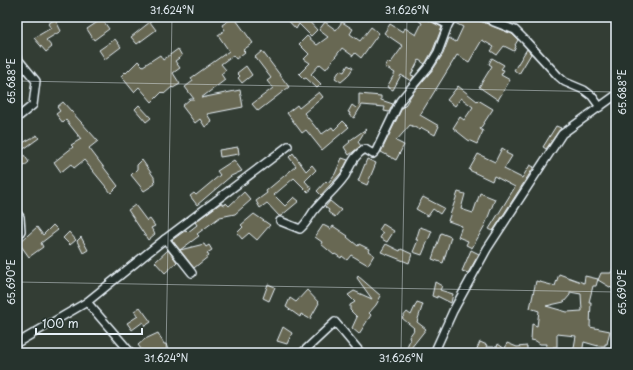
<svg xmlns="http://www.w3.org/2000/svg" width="633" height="370" font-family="'Playpen Sans',sans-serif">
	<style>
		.building { fill: #676752; stroke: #e8f1f8; fill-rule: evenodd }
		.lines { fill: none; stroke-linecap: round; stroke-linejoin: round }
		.street-casing { stroke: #e8f1f8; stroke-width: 10 }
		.street { stroke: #26332d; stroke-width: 7 }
		.ticks { fill: none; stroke: #e8f1f8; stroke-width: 1; stroke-opacity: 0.45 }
		.neatline { fill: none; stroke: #e8f1f8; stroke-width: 1.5 }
		.ticks-label { font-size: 10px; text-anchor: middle; fill: #e8f1f8 }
	</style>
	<rect width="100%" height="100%" fill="#333d34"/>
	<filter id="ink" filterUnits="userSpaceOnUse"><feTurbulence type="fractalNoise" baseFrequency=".025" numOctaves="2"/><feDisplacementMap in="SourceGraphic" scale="8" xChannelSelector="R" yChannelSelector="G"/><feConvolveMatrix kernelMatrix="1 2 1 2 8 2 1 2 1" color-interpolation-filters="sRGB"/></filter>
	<g filter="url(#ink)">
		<!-- building -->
		<g class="building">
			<polygon points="234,17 253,43 243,50 245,52 236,59 233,55 221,64 226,70 221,74 225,80 201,98 240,90 243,107 207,114 212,122 205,127 200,119 195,123 182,106 190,99 194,99 185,87 193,81 191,78 229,51 218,35 225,30 222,25"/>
			<polygon points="285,17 305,17 317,30 311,36 299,24 296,29"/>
			<polygon points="421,17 427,17 426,19 442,27 433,50 425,64 419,60 411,75 414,76 411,81 401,75 393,90 387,87 395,73 385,67 388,62 390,64 403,46 384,33 390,24 403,32 405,28 416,35 422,23 419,21"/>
			<polygon points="458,17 478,20 512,34 518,40 515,45 516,46 514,51 504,46 497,55 491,51 494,47 482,40 469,62 457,55 420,115 439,126 435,135 422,128 420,130 410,125 396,141 404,145 396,160 381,152 403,106 404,107 412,94 434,68 443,54 449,38 456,42 463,27 455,23"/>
			<polygon points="55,19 61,31 46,40 52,47 46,52 34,38 51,28 48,24"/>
			<polygon points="102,19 109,29 94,40 87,29"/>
			<polygon points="150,22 156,30 137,44 131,37"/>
			<polygon points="325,22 336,30 342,22 353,29 350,34 360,41 371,27 379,33 361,58 355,53 353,56 342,48 326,69 320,64 311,74 321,84 317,88 306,78 304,79 299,74 310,63 304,59 309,54 299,44 307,36 317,45 328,37 319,30"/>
			<polygon points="115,39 121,47 105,59 99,50"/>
			<polygon points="178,49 182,56 175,61 180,68 173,73 180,84 173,88 172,87 164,94 162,92 152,102 139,87 134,92 121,76 125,72 126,73 138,61 143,66 160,55 163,60"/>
			<polygon points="527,49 531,54 519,74 514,70"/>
			<polygon points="262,51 289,87 258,111 252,104 273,88 267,81 271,78 255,57"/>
			<polygon points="492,58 504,65 501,69 504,70 501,75 510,80 498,100 479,87 492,66 489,64"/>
			<polygon points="348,65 353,68 347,77 341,82 335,78 340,70 344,72"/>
			<polygon points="246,66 252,75 242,83 238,78 240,76 237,73"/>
			<polygon points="458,86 477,101 478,100 493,109 480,129 483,131 477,144 468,140 453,128 460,117 464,120 473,107 461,98 455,106 447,100"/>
			<polygon points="319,92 323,97 304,113 317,129 318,128 322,134 332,127 334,130 343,121 349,127 322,150 306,130 302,133 287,113 297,105 299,108"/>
			<polygon points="359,94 381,96 381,100 393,104 389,112 384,111 385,107 362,105 354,118 349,115 350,113 348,112 352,105 356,108 359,105"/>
			<polygon points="63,102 98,141 89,148 118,186 111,193 84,160 74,168 71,164 61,172 54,162 73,147 71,145 81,139 66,120 63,123 56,114 60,111 57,107"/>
			<polygon points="139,105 151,118 146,122 135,109"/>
			<polygon points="556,126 561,128 546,149 543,147"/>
			<polygon points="366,129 358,142 361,146 349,155 344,147 350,142 349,141"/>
			<polygon points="37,135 39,138 21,151 29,162 17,172 17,146"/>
			<polygon points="238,147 239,154 220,157 219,150"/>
			<polygon points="502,148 507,151 506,153 512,156 504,169 522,178 530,165 534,167 493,231 489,229 515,187 494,176 492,181 469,170 478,154 495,162"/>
			<polygon points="293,153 306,171 312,165 316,170 305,181 312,189 308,192 294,178 274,195 285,206 294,197 299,201 281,216 279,216 267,203 260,208 256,201 267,193 266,191 296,166 289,157"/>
			<polygon points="342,158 348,160 341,173 321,195 317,191 326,181 328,183 335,174"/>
			<polygon points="367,159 376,163 367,185 358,181"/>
			<polygon points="142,160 154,177 155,184 144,191 131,175 137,169 137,165"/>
			<polygon points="234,160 242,171 231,176 197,205 190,196 194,193 196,195 220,175 217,171"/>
			<polygon points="244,192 251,200 235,214 220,217 197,234 199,236 180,250 204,244 206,247 209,245 212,250 207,253 209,256 194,268 172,240 186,230 188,232 197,225 195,222 221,203 225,205 226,203 229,206"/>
			<polygon points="458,192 465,194 461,209 473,213 480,193 495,199 485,225 472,248 466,245 468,241 458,237 462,226 448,221"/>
			<polygon points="423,197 444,208 440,214 433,209 428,216 416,209"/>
			<polygon points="330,201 341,210 335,217 328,212 329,210 325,207"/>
			<polygon points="135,205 147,221 150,219 155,226 151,228 155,234 148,240 128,210"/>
			<polygon points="254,214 270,225 257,240 249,233 242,239 237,233 243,227 241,225"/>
			<polygon points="383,224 394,231 387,242 380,238 383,233 379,230"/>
			<polygon points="53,225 58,230 41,243 43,247 29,257 19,243 37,227 43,235"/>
			<polygon points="323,225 331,229 333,226 348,236 347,237 358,246 359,244 369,249 368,251 374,255 368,265 351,255 347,260 342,256 341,258 335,254 334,255 321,244 322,242 315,237"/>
			<polygon points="420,227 432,231 422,255 413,252 418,240 416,240"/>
			<polygon points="69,232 76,240 70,245 63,238"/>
			<polygon points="441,233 451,237 443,263 432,259"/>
			<polygon points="81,237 88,250 83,253 77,241"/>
			<polygon points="386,244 400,251 401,249 412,254 409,263 381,252"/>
			<polygon points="168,250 177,262 165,273 155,262"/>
			<polygon points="471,250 479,254 468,273 462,271"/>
			<polygon points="616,263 616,281 613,289 598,280 601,273 611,273"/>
			<path d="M 559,274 L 584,283 L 585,276 L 598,279 L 596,286 L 593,286 L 589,302 L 591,302 L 590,327 L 610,331 L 607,344 L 605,344 L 605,346 L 598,346 L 584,342 L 582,353 L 573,353 L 576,336 L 557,334 L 557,347 L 553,347 L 553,350 L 546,350 L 547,344 L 540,344 L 536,341 L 531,340 L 532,324 L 537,326 L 539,311 L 530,308 L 536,281 L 555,286 ZM 570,292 L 581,294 L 582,311 L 567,312 L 546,306 L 564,302 L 570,295 Z"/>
			<polygon points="358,276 381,296 376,305 369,313 371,315 359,334 352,328 357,317 350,310 350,305 355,302 348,295 354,291 372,299 357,278"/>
			<polygon points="435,282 442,286 440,290 453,294 451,303 437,296 437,298 432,296"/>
			<polygon points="268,284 275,287 269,301 263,298"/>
			<polygon points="307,290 319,303 310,319 301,314 300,317 286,307 290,298 296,302"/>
			<polygon points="417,302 423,304 417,322 426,329 407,353 404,353 410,340 409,337 414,330 413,329 414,328 402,318 407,312 411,315"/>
			<polygon points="140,307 151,322 145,326 143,322 132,330 127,323 138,316 134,311"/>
			<polygon points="283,327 292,333 287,344 277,341"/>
			<polygon points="158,333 164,344 166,344 169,353 144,353 138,345 145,339"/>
			<polygon points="480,342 487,345 486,347 497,347 498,344 505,349 507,343 517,347 527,346 527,353 500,351 499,353 475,353"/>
		</g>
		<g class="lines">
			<!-- street casing -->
			<g class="street-casing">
				<g id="street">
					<polyline points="433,17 448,25"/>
					<polyline points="482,17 488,18 494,22 515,30 525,40 558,76 565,82 584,90 592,96 600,107"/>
					<polyline points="17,58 36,81 33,105 17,118"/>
					<polyline points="17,213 20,217 21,231 17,237"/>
					<path d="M 280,221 L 300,229 C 306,224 309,218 313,212 C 323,199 336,189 345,176 C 351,165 354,155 365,149 L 373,154 L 376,151 L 400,101 L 430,65 L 438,52 L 448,25 L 453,17"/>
					<polyline points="165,239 192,273"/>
					<polyline points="87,302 131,353"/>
					<polyline points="17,343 87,302 165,239 288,146"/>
					<polyline points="302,353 335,322 361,353"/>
					<polyline points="434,353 453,311 487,249 562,134 616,95"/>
				</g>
			</g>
			<!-- street -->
			<use href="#street" class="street"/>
		</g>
	</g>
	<!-- ticks -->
	<path class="ticks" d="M 17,81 L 616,92M 17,282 L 616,292M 166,353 L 172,17M 401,353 L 407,17"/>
	<!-- margin -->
	<rect width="633" height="370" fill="none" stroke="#26332d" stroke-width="44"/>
	<!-- scale -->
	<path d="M36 328v6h106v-6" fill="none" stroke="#e8f1f8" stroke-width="2"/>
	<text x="42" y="328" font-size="12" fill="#e8f1f8" stroke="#26332d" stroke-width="3" paint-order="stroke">100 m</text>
	<rect x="22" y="22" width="589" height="326" class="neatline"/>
	<g class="ticks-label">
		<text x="172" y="14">31.624°N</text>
		<text x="407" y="14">31.626°N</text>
		<text transform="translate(11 81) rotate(-90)" y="4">65.688°E</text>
		<text transform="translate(622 92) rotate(-90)" y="4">65.688°E</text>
		<text transform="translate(11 282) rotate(-90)" y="4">65.690°E</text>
		<text transform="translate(622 292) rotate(-90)" y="4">65.690°E</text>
		<text x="166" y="362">31.624°N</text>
		<text x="401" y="362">31.626°N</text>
	</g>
</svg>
